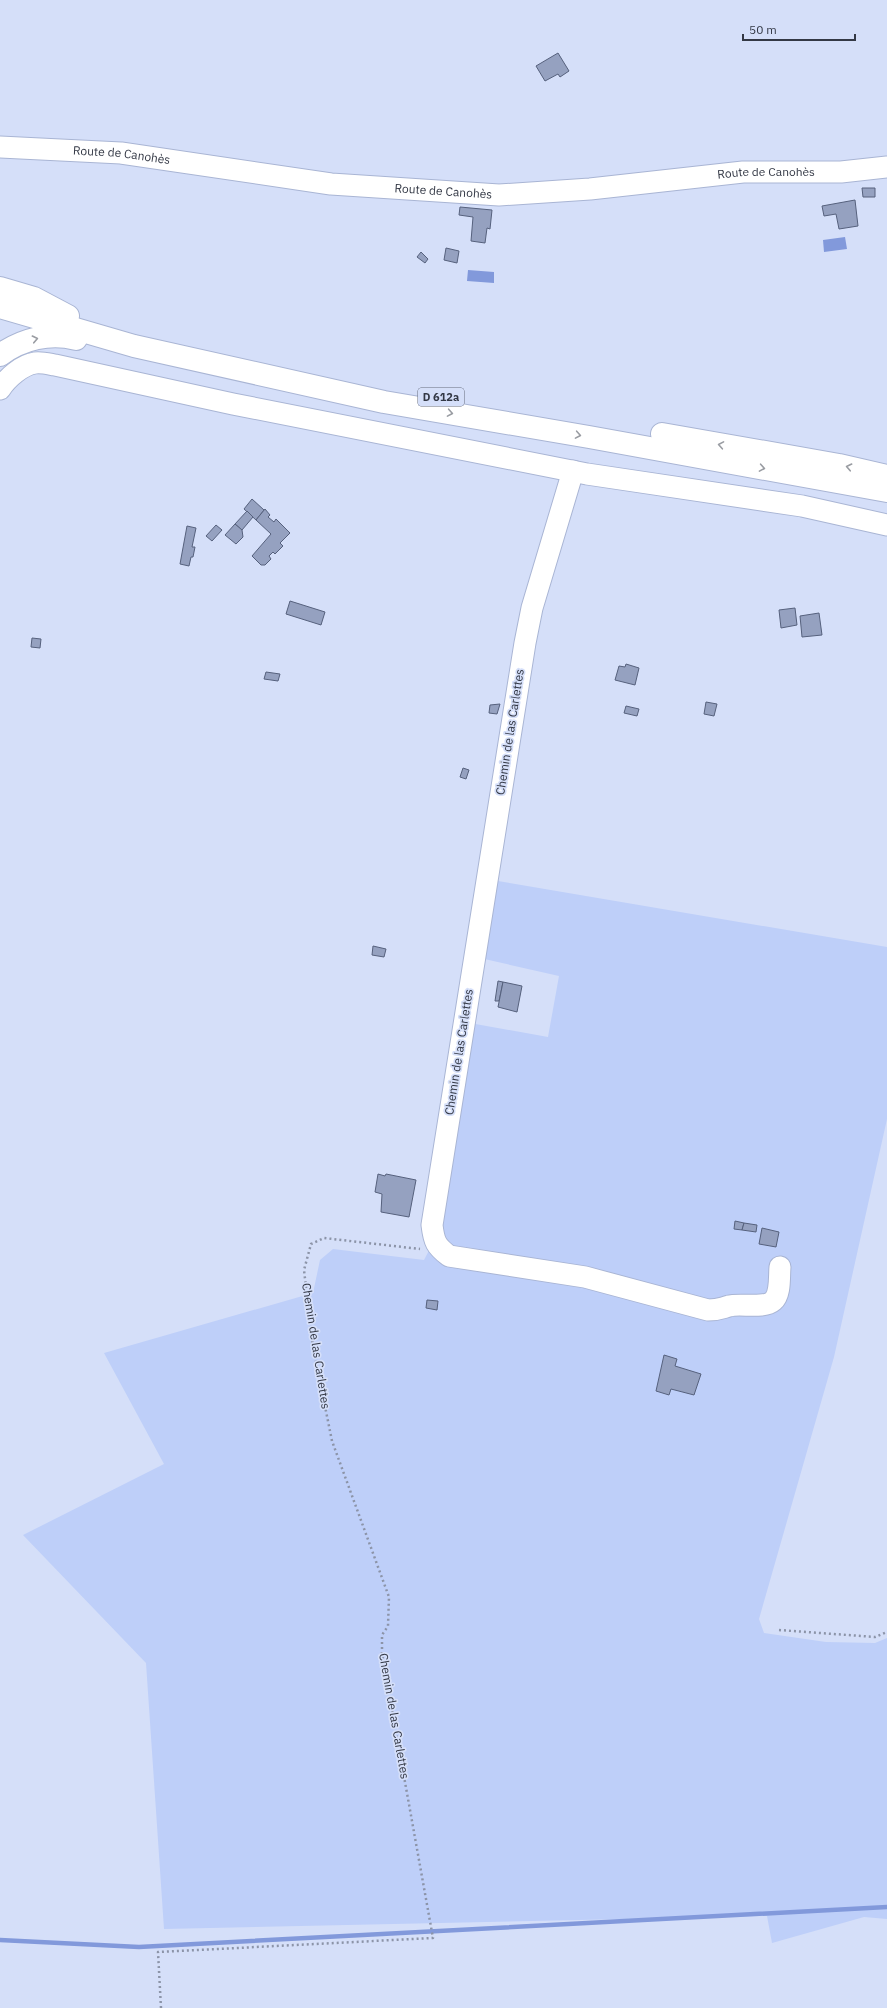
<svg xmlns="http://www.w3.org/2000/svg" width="887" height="2008" font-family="'IBM Plex Sans',sans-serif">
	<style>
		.green { fill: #becff9 }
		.water { fill: #8299db }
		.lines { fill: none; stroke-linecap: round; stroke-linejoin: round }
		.stream { stroke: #8299db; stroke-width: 4.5 }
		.building { fill: #95a1c0; stroke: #56617d }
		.minor-casing { stroke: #a9b5d4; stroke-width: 23 }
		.major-casing { stroke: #a9b5d4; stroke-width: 24 }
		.path { stroke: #8c94a8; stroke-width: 2.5; stroke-dasharray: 2 3; stroke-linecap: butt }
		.minor { stroke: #fff; stroke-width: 21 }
		.major { stroke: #fff; stroke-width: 22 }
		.oneway { stroke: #999ca2 }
		.labels { text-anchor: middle; stroke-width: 3.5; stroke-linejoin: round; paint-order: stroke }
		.shield { fill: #d5dff9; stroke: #646a7b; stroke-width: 1 }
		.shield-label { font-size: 11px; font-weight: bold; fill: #333845 }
		.street-label { font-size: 12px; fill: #333845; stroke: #d5dff9 }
	</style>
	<rect width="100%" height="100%" fill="#d5dff9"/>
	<!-- green -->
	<polygon class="green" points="498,881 887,947 887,1119 834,1357 759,1619 764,1633 826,1642 875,1643 887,1638 887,1919 864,1917 772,1943 767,1916 164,1929 146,1663 23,1535 164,1464 104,1353 313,1293 320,1260 333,1249 424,1260 440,1229 470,1023 548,1037 559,976 480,958"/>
	<!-- water -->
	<g class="water">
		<polygon points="845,237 847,249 824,252 823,240"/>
		<polygon points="468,270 494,272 494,283 467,281"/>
	</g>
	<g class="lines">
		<!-- stream -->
		<polyline class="stream" points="0,1940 139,1947 887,1907"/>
	</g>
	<!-- building -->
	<g class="building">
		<polygon points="558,53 569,71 560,77 558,74 545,81 536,66"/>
		<polygon points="862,188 875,188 875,197 863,197"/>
		<polygon points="855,200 858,226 839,229 836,214 824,216 822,206"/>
		<polygon points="460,207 492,210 490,229 487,228 485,243 471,241 473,217 459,215"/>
		<polygon points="446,248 459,251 457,263 444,260"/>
		<polygon points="421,252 428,259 425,263 417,257"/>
		<polygon points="252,499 264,510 256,520 244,509"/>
		<polygon points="265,509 270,515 268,517 274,522 276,519 290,533 280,543 283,546 275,554 273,552 269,556 271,559 265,565 261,565 252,556 271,534 256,520"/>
		<polygon points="247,511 253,517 242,530 235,524"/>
		<polygon points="235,524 242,530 243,537 236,544 225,535"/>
		<polygon points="216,525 222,530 212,541 206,536"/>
		<polygon points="187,526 196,528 192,547 195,547 193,557 191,557 189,566 180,564"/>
		<polygon points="290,601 325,612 321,625 286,614"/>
		<polygon points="795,608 797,625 781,628 779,610"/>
		<polygon points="819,613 822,635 802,637 800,616"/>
		<polygon points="32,638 41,639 40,648 31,647"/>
		<polygon points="626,664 639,668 635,685 615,680 619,666 625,667"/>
		<polygon points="266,672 280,674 278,681 264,679"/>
		<polygon points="706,702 717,704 714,716 704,714"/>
		<polygon points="500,704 497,714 489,713 490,705"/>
		<polygon points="626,706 639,709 637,716 624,713"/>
		<polygon points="463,768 469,770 466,779 460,777"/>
		<polygon points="373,946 386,949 384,957 372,955"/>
		<polygon points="498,981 503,982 499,1001 495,1001"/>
		<polygon points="503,982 522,986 517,1012 498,1007"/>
		<polygon points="378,1174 385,1176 386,1174 416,1180 409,1217 381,1212 382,1194 375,1192"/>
		<polygon points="735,1221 744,1223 742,1230 734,1229"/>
		<polygon points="744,1223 757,1225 756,1232 742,1230"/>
		<polygon points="762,1228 779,1232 776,1247 759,1244"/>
		<polygon points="427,1300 438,1301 437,1310 426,1308"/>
		<polygon points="664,1355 677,1359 675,1366 701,1374 694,1395 671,1389 669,1395 656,1391"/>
	</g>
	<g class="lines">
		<!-- minor casing -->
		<g class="minor-casing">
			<g id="minor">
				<path id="s1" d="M 0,147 L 121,153 L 331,184 L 499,195 L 590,189 L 743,172 L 841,172 L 887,167"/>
				<path d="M 0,389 C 7,378 22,365 35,363 C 41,362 49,364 55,365 L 233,404 L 587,474 L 802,506 L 887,525"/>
				<path d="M 573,471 L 532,608 L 525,643 L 432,1225 C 434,1242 436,1246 449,1256 L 585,1277 L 708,1310 C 719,1310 719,1309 729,1306 C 740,1303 764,1309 773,1301 C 781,1294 779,1277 780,1267"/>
			</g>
		</g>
		<!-- major casing -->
		<g class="major-casing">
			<g id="major">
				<polyline points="0,288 34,298 68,316"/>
				<polyline points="0,307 134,346 384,402 589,437 887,491"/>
				<path d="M 0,355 C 22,339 50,332 76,339"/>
				<polyline points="662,434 839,465 887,476"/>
			</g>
		</g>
		<!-- path -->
		<g class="path">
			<polyline points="779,1630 875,1637 887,1632"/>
			<polyline points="161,2008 158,1952 433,1938 382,1654 382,1635 388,1626 389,1597 332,1441 313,1347 304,1270 311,1244 324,1238 420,1249"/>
		</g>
		<!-- minor -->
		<use href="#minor" class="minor"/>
		<!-- major -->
		<use href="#major" class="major"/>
	</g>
	<!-- one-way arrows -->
	<defs><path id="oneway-chevron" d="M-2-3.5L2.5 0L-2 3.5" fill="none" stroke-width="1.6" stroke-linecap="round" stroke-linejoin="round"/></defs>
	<g class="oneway">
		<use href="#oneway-chevron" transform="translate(35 339) rotate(-12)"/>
		<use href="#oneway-chevron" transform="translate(450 413) rotate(10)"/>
		<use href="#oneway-chevron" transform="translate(578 435) rotate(10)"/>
		<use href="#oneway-chevron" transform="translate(721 445) rotate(-170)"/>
		<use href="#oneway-chevron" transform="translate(849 467) rotate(-168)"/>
		<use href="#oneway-chevron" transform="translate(762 468) rotate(10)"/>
	</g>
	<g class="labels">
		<!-- shield labels -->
		<rect class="shield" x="418" y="388" width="46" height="18" rx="3"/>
		<g class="shield-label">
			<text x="441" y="401">D 612a</text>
		</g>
		<!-- street labels -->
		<g class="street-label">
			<text dy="4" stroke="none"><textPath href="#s1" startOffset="122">Route de Canohès</textPath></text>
			<text dy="4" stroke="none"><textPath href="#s1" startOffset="770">Route de Canohès</textPath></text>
			<text dy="4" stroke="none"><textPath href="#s1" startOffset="446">Route de Canohès</textPath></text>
			<text transform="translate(510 732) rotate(-81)" y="4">Chemin de las Carlettes</text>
			<text transform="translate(459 1052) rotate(-81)" y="4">Chemin de las Carlettes</text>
			<text transform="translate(316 1346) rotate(81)" y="4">Chemin de las Carlettes</text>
			<text transform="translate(394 1716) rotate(80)" y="4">Chemin de las Carlettes</text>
		</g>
	</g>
	<!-- scale -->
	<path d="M743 34v6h112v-6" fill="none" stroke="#333845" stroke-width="2"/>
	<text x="749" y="34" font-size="12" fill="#333845" stroke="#d5dff9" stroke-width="3" paint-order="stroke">50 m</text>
</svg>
